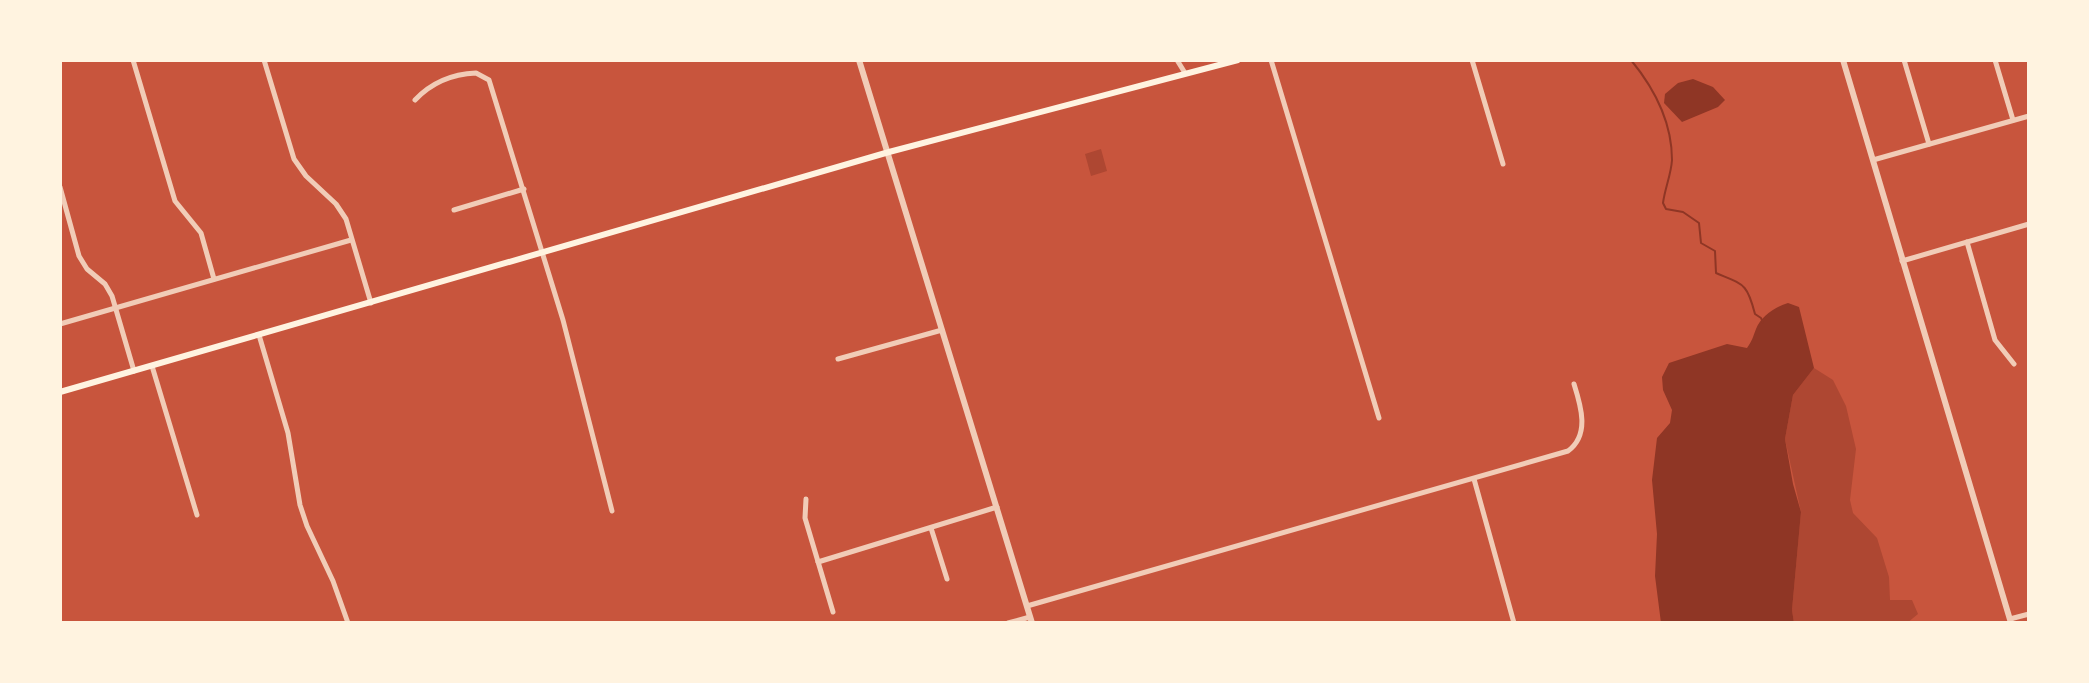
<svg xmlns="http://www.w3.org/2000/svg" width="2089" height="683" font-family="'IBM Plex Sans',sans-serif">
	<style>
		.green { fill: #ae4732 }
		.water { fill: #8f3625 }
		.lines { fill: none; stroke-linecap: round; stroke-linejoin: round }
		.stream { stroke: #8f3625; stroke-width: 2 }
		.minor { stroke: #f1ccb7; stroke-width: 5 }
		.tertiary { stroke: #f1ccb7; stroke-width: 6 }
		.secondary { stroke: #fff3e0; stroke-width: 6 }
	</style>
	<rect width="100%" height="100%" fill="#c8553d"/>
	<!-- green -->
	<g class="green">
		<polygon points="1101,149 1107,171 1091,176 1085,154"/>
		<polygon points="1814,368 1833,380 1846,406 1856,449 1850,500 1853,513 1877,538 1889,577 1890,600 1912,600 1918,614 1907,623 1794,623 1792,610 1801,512 1785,439 1793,395"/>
	</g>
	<!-- water -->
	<g class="water">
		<polygon points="1693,79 1713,87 1725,100 1718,107 1682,122 1664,103 1665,94 1678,83"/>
		<path d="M 1788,303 L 1799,307 L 1814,368 L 1793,395 L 1785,439 L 1793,484 L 1801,512 L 1792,610 L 1794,623 L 1661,623 L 1655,576 L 1657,534 L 1652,480 L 1657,438 L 1670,423 L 1672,410 L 1663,390 L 1662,377 L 1669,363 L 1727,344 L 1747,348 C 1752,341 1753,337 1756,329 C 1761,316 1775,307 1788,303 Z"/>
	</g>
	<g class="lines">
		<!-- stream -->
		<path class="stream" d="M 1631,60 C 1654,88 1672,123 1672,160 C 1671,175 1665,188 1663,203 L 1666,209 L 1683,212 L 1699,223 L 1701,243 L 1715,251 L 1716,273 C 1744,285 1747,283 1755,314 L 1761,318 L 1763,323"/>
		<!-- minor -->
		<g class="minor">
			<polyline points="133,60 175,201 201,233 214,279"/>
			<polyline points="264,60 294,159 306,176 336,204 346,219 371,303"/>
			<polyline points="1177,60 1185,73"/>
			<polyline points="1271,60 1379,418"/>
			<polyline points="1472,60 1503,164"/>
			<polyline points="1904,60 1929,144"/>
			<polyline points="1995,60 2013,120"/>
			<path d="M 415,100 C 431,83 453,74 476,73 L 489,80 L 563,320 L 612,511"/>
			<polyline points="1873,160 2029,116"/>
			<polyline points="60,187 79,256 87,269 105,284 112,296 134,371"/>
			<polyline points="454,210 524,189"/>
			<polyline points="1967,242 1995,340 2014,364"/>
			<polyline points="1902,261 2029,224"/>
			<polyline points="60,324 351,240"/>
			<polyline points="259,335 288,433 300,505 307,526 333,581 348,623"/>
			<polyline points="838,359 942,330"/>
			<polyline points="152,366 197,515"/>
			<polyline points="1474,479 1514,623"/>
			<polyline points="806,499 805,518 833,612"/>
			<polyline points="931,528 947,579"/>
			<polyline points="818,562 997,507"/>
			<path d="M 1027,606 L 1568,451 C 1590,435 1581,406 1574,384"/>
			<polyline points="2010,619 2029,614"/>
			<polyline points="1008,623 1030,617"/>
		</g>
		<!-- tertiary -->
		<g class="tertiary">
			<polyline points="859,60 1032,623"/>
			<polyline points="1843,60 2011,623"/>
		</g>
		<!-- secondary -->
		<polyline class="secondary" points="60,392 889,152 1238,60"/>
	</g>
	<!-- border -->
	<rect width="2089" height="683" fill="none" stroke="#fff3e0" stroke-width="124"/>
</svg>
